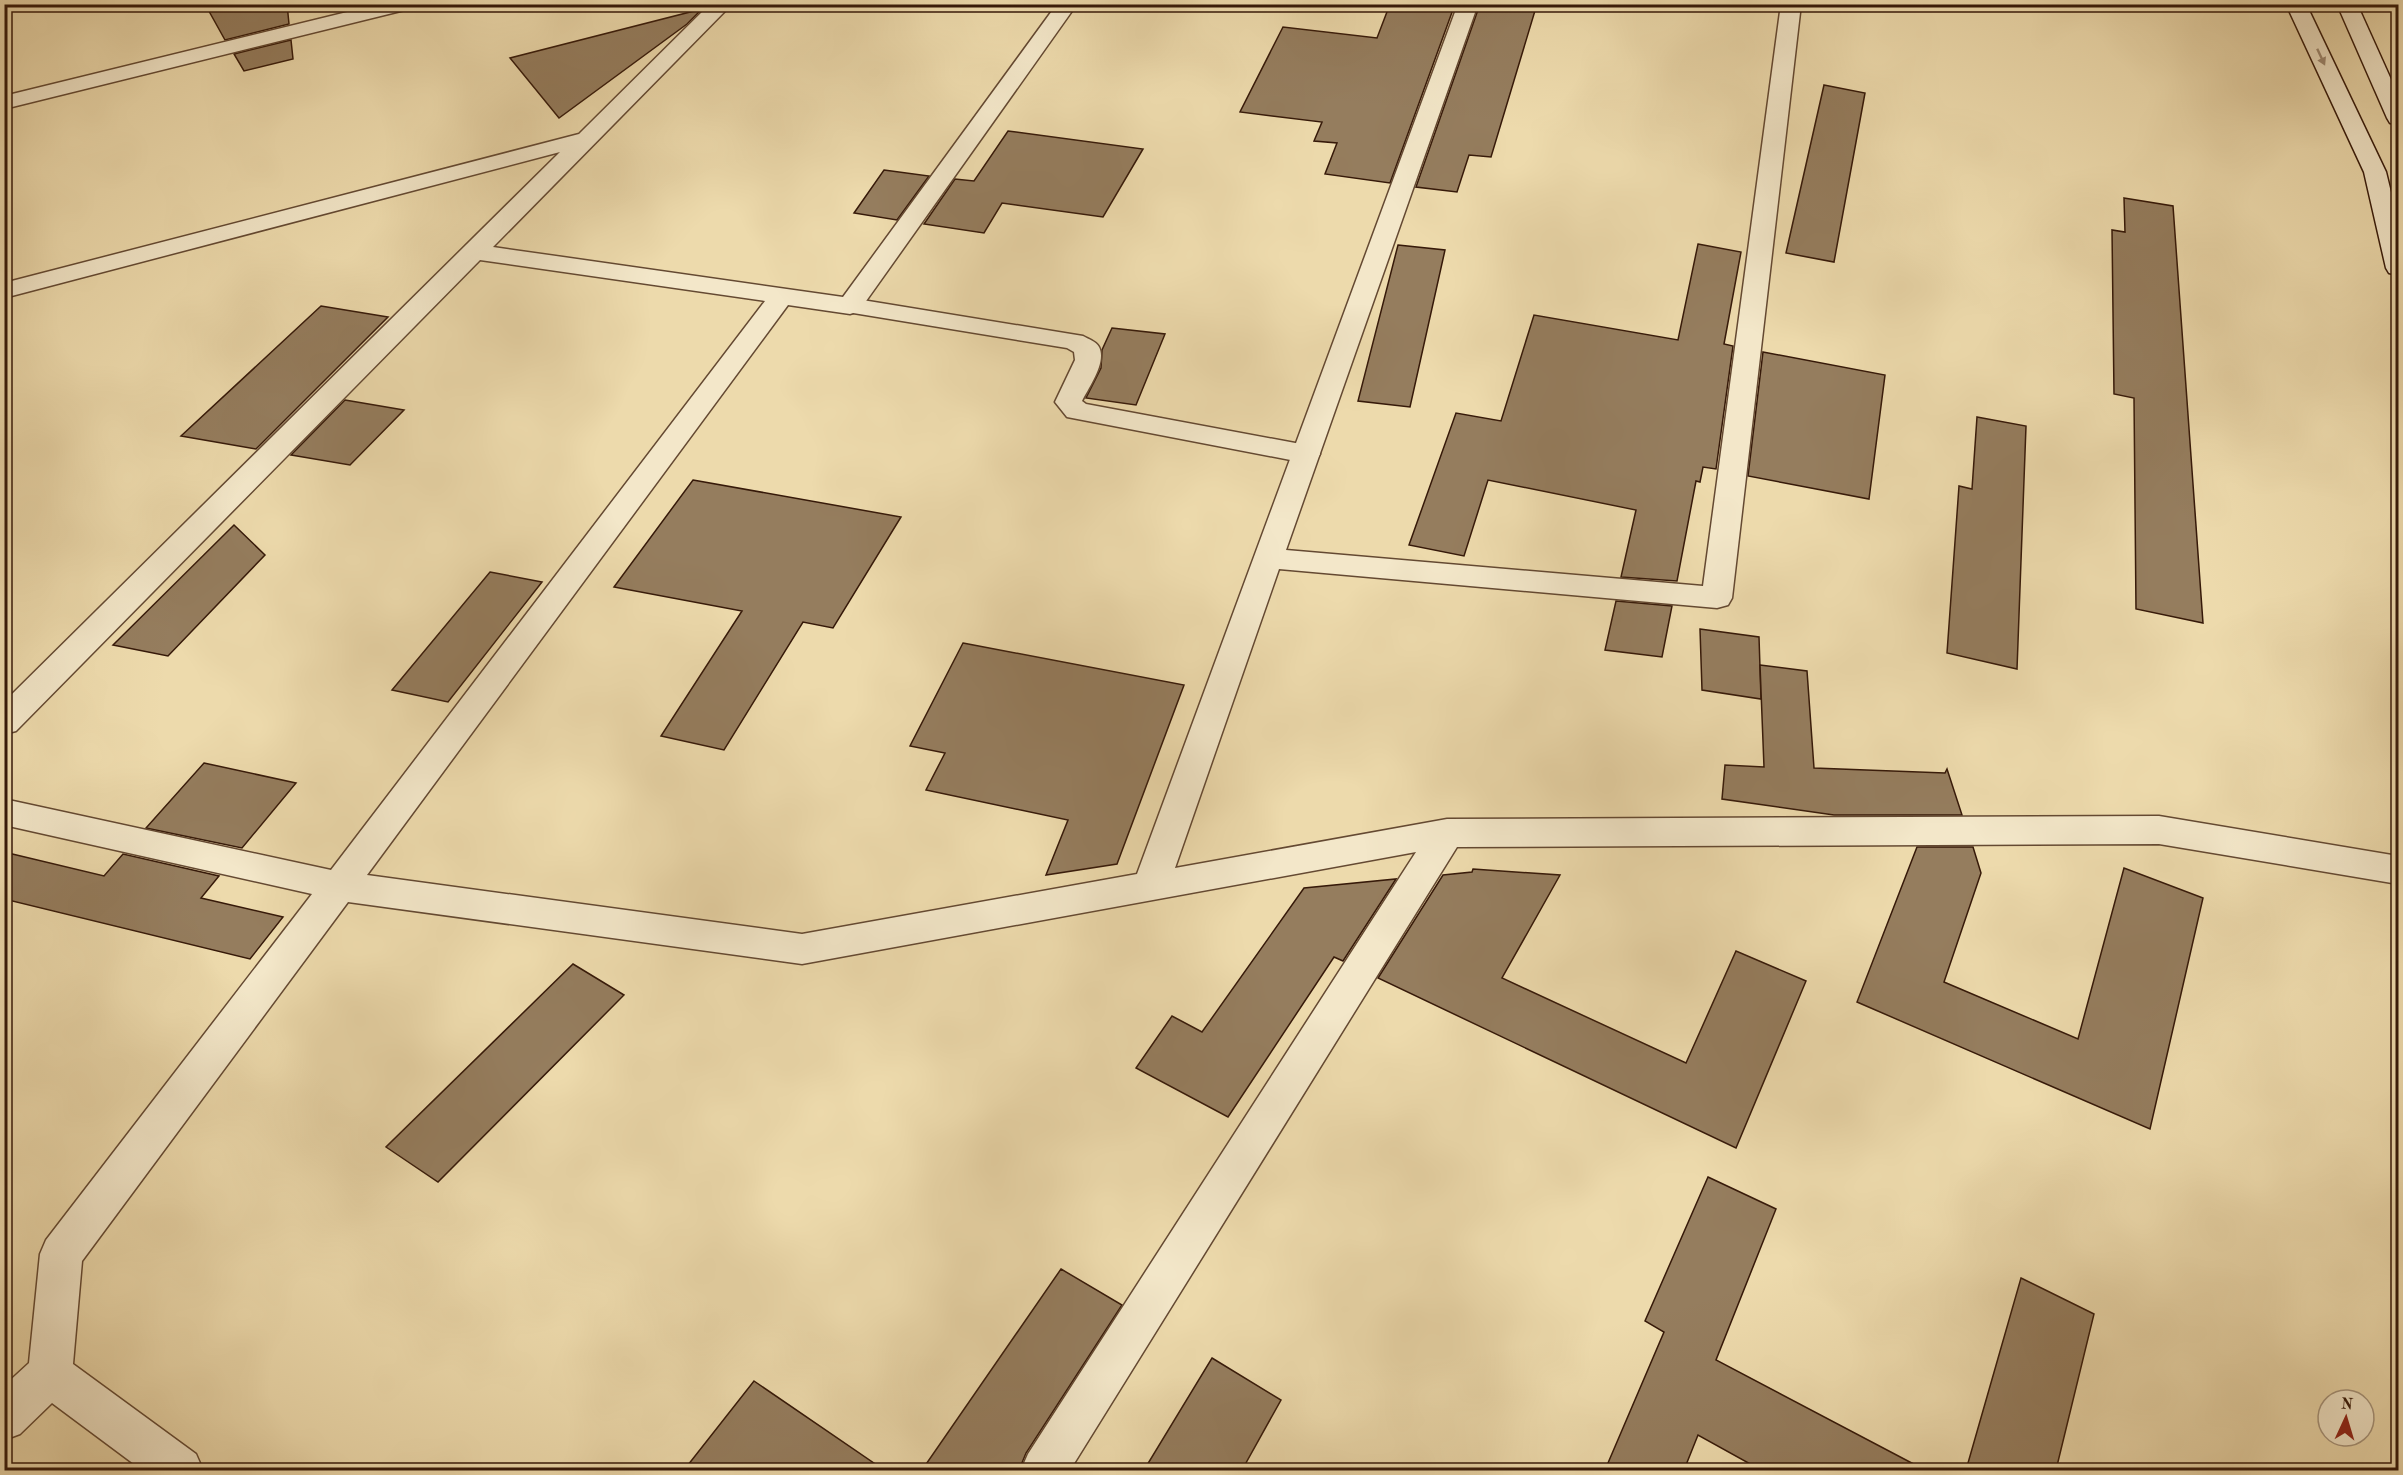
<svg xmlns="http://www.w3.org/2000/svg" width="2403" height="1475" font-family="'Old Standard TT',serif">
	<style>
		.building { fill: #957d5e; stroke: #361909; stroke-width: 1.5 }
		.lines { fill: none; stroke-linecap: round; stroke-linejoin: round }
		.lane-casing { stroke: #644932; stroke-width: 3 }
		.street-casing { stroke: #644932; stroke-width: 3 }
		.secondary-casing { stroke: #361909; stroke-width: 3 }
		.lane { fill: #f3e7c9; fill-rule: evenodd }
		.street { fill: #f3e7c9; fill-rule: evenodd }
		.secondary { fill: #f3e7c9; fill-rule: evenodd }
		.oneway { fill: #9e8a73 }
	</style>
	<rect width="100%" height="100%" fill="#eddaac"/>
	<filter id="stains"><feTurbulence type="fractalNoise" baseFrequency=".00333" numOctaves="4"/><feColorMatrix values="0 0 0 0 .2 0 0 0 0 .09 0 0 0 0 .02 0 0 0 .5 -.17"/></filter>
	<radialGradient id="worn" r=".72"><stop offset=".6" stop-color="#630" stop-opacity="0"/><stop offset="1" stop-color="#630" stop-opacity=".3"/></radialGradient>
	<!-- building -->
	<g class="building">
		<polygon points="205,4 287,4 289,24 225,40"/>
		<polygon points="1390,4 1455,4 1390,183 1325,174 1337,143 1314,141 1322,122 1240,112 1283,27 1377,38"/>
		<polygon points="1480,4 1537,4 1491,157 1469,155 1457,192 1416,187"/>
		<polygon points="702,9 687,24 559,118 510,58"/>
		<polygon points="291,40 293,59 244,71 234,54"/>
		<polygon points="1824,85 1865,93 1834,262 1786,253"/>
		<polygon points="1008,131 1143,149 1103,217 1002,203 984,233 924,224 955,179 974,181"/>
		<polygon points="884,170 929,176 897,220 854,213"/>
		<polygon points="2124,198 2173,206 2203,623 2136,609 2134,398 2114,394 2112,230 2125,232"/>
		<polygon points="1698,244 1741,252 1724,344 1733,346 1716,469 1703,467 1700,482 1696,481 1677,581 1621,577 1636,510 1488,480 1464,556 1409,545 1456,413 1501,421 1534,315 1678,340"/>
		<polygon points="1398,245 1445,250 1410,407 1358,401"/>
		<polygon points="321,306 388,317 256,449 181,436"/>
		<polygon points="1112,328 1165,334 1136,405 1086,398 1101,368 1102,350"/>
		<polygon points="1763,352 1885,375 1869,499 1748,476"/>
		<polygon points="345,400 404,410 350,465 291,455"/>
		<polygon points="1977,417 2026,426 2017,669 1947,653 1959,486 1972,489"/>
		<polygon points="693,480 901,517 833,628 803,622 724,750 661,736 742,611 614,587"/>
		<polygon points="234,525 265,555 168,656 113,645"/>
		<polygon points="490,572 542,582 448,702 392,690"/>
		<polygon points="1616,601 1672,606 1662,657 1605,650"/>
		<polygon points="1700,629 1759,637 1761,699 1702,690"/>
		<polygon points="963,643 1184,685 1117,864 1046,875 1068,820 926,790 945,753 910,746"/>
		<polygon points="1760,665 1807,671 1814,768 1945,773 1947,769 1962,815 1834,815 1722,799 1725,765 1764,767"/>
		<polygon points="204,763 296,783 242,848 146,828"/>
		<polygon points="1917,847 1973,847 1981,873 1944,982 2078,1039 2124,868 2203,898 2150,1129 1857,1002"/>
		<polygon points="4,852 104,876 123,854 219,876 201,898 283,917 250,959 4,899"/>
		<polygon points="1473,869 1560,875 1502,978 1686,1063 1736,951 1806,981 1736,1148 1378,978 1443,875 1472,872"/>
		<polygon points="1396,879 1343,961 1334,957 1228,1117 1136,1068 1172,1016 1202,1032 1304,888"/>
		<polygon points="573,964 624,995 438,1182 386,1147"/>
		<polygon points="1708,1177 1776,1209 1716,1360 1925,1470 1761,1470 1698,1435 1684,1470 1605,1470 1664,1332 1645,1321"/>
		<polygon points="1061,1269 1122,1305 1026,1453 1019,1470 922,1470"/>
		<polygon points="2021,1278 2094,1314 2056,1470 1966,1470"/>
		<polygon points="1212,1358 1281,1400 1242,1470 1144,1470"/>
		<polygon points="754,1381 884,1470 684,1470"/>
	</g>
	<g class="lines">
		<!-- lane casing -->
		<g class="lane-casing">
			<path id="lane" d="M 850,298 L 1083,336 C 1088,339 1096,341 1099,347 C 1107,362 1089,387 1082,401 L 1086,404 L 1306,445 L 1316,448 L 1320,454 L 1316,460 L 1306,463 L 1067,417 L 1055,402 L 1075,360 L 1074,352 L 1067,348 L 841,311 L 837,306 L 841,301 Z"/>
		</g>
		<!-- street casing -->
		<g class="street-casing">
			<g id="street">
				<polygon points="380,4 416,4 413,8 4,109 4,96"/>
				<polygon points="710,4 732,4 493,247 843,297 1057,4 1077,4 859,311 850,314 788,305 367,875 802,934 1137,874 1458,4 1478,4 1286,550 1703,586 1781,4 1801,4 1732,598 1728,605 1717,608 1279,569 1175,868 1447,819 2159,816 2398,856 2398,884 2159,844 1457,847 1070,1470 1021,1470 1028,1454 1416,852 802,964 348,902 82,1261 73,1364 196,1454 203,1470 142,1470 52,1403 20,1434 4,1440 4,1386 29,1363 40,1254 46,1240 312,894 4,825 4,799 331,870 765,301 480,260 16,731 4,734 4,702 560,152 4,298 4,283 579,134"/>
			</g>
		</g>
		<!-- secondary casing -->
		<g class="secondary-casing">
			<g id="secondary">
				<polygon points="2286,4 2306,4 2386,172 2398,221 2398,275 2389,273 2386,268 2364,172"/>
				<polygon points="2337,4 2357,4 2398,95 2398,124 2390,123 2387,118"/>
			</g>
		</g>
		<!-- lane -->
		<use href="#lane" class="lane"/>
		<!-- street -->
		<use href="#street" class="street"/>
		<!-- secondary -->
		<use href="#secondary" class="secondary"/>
	</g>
	<!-- one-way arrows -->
	<defs><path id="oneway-solid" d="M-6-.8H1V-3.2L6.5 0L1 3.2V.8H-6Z" transform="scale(1.5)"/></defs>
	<use class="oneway" href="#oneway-solid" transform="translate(2321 57) rotate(65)"/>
	<!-- margin -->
	<rect width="2403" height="1475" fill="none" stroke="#eddaac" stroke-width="24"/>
	<rect x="6" y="6" width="2391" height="1463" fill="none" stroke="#361909" stroke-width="3"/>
	<rect x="12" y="12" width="2379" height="1451" fill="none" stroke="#361909" stroke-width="1.5"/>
	<!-- north arrow -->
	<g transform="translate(2346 1418) rotate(4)"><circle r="28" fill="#f3e7c9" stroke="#a7957c" stroke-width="1.5"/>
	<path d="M0-4.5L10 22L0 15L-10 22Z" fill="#8f2418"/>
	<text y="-9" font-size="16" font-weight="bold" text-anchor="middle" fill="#361909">N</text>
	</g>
	<rect width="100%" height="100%" filter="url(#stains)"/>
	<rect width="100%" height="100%" fill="url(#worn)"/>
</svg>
